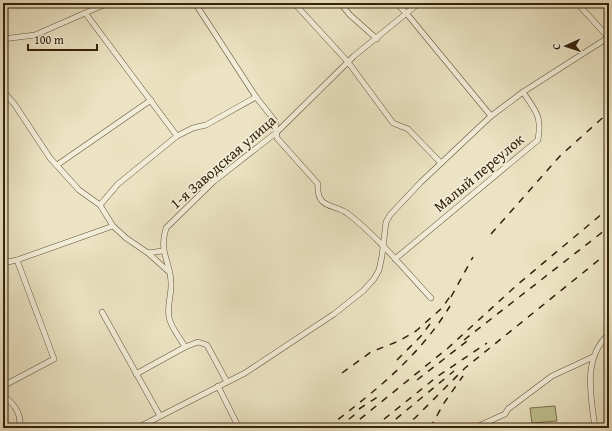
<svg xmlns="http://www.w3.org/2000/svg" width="612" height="431" font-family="'Gentium Book Plus',serif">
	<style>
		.garden { fill: #bfc18e; stroke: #7a714c }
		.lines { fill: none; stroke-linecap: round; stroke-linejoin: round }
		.minor-casing { stroke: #625238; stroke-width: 6 }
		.minor { stroke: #f2edd8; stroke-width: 5 }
		.rail { stroke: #35210a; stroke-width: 1.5; stroke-dasharray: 7 7; stroke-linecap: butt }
		.labels { text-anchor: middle; stroke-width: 3.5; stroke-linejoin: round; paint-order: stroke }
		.street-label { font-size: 15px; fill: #35210a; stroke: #f2edd8 }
	</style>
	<rect width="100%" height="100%" fill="#ebe3c3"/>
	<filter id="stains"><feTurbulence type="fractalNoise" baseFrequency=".005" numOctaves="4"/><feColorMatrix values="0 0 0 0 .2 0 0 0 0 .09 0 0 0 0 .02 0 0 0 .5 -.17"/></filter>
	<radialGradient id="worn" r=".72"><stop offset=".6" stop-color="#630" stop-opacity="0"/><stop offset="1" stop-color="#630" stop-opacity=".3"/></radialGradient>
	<!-- garden -->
	<polygon class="garden" points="555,406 557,421 532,423 530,408"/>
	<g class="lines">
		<!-- minor casing -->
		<g class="minor-casing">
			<g id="minor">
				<path d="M 195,3 L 256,97 L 275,121 L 277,138 L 318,184 C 316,209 334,204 347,213 C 378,237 404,269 431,298"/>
				<polyline points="294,3 348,62 393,123 408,129 441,163"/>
				<polyline points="340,3 350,15 377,39"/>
				<polyline points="396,3 407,14 491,116"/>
				<polyline points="577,3 608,37"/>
				<polyline points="86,14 177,136"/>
				<polyline points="3,39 35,35 108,3"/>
				<polyline points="3,91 15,105 50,158 79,190 100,205"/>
				<polyline points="57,165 151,100"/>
				<polyline points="162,251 148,253 126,238 113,226 100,205 118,184 177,136 193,128 206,125 256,97"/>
				<polyline points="148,253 168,271"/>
				<path d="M 395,259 L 538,140 C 542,115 536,112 523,92"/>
				<polyline points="3,263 17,260 113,226"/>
				<polyline points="102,312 160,416"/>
				<polyline points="136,374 185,347"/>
				<path d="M 227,382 L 207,345 L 198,342 L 185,347 C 180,338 170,326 169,317 C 167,306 171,296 171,286 C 172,262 158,255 166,228 L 213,182 L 277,132 L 354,56 L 419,3"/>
				<polyline points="3,386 54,359 17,260"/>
				<polyline points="218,386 239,428"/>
				<path d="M 3,396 C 13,402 24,416 18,428"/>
				<polyline points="137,428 245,373 334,314 363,291 374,279 379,270 382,256 386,222 390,215 421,182 491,116 523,92 609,37"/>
				<polyline points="474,428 505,414 508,409 552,376 593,357"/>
				<path d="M 595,428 C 591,396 582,358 609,334"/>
			</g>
		</g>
		<!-- minor -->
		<use href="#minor" class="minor"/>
		<!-- rail -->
		<g class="rail">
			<polyline points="491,234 560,156 609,112"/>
			<polyline points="451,297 473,257"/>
			<polyline points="464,340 609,227"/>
			<polyline points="397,360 421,336 430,324"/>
			<polyline points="342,373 371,352 399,341 416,331 442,308 453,292"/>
			<polyline points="417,380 471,338"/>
			<polyline points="359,409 379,396"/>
			<path d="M 327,428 C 374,392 419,357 450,306"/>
			<polyline points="338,428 358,412"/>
			<polyline points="349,428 448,348 517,285 609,208"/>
			<polyline points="373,428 438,376 487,343"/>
			<polyline points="385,428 454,371"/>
			<polyline points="402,428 415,418 465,368 600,259"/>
			<polyline points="430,428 444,403 463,376"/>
		</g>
	</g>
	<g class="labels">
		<!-- street labels -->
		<g class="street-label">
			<text transform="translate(223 162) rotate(-41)" y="5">1-я Заводская улица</text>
			<text transform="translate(479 173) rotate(-40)" y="5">Малый переулок</text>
		</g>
	</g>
	<!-- margin -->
	<rect width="612" height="431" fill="none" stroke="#ebe3c3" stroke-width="16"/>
	<rect x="4" y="4" width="604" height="423" fill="none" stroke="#35210a" stroke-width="2"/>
	<rect x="8" y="8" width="596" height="415" fill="none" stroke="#35210a"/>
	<!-- north arrow -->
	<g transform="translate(566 46) rotate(267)" stroke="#f2edd8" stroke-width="3" paint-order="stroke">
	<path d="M0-3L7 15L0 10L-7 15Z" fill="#35210a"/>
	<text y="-6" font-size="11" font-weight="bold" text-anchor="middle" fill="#35210a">С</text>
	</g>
	<!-- scale -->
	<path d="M28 44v6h69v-6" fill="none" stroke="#35210a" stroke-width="2"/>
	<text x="34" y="44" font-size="12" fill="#35210a" stroke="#f2edd8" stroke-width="3" paint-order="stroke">100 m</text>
	<rect width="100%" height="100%" filter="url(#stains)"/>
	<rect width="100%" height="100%" fill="url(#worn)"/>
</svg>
